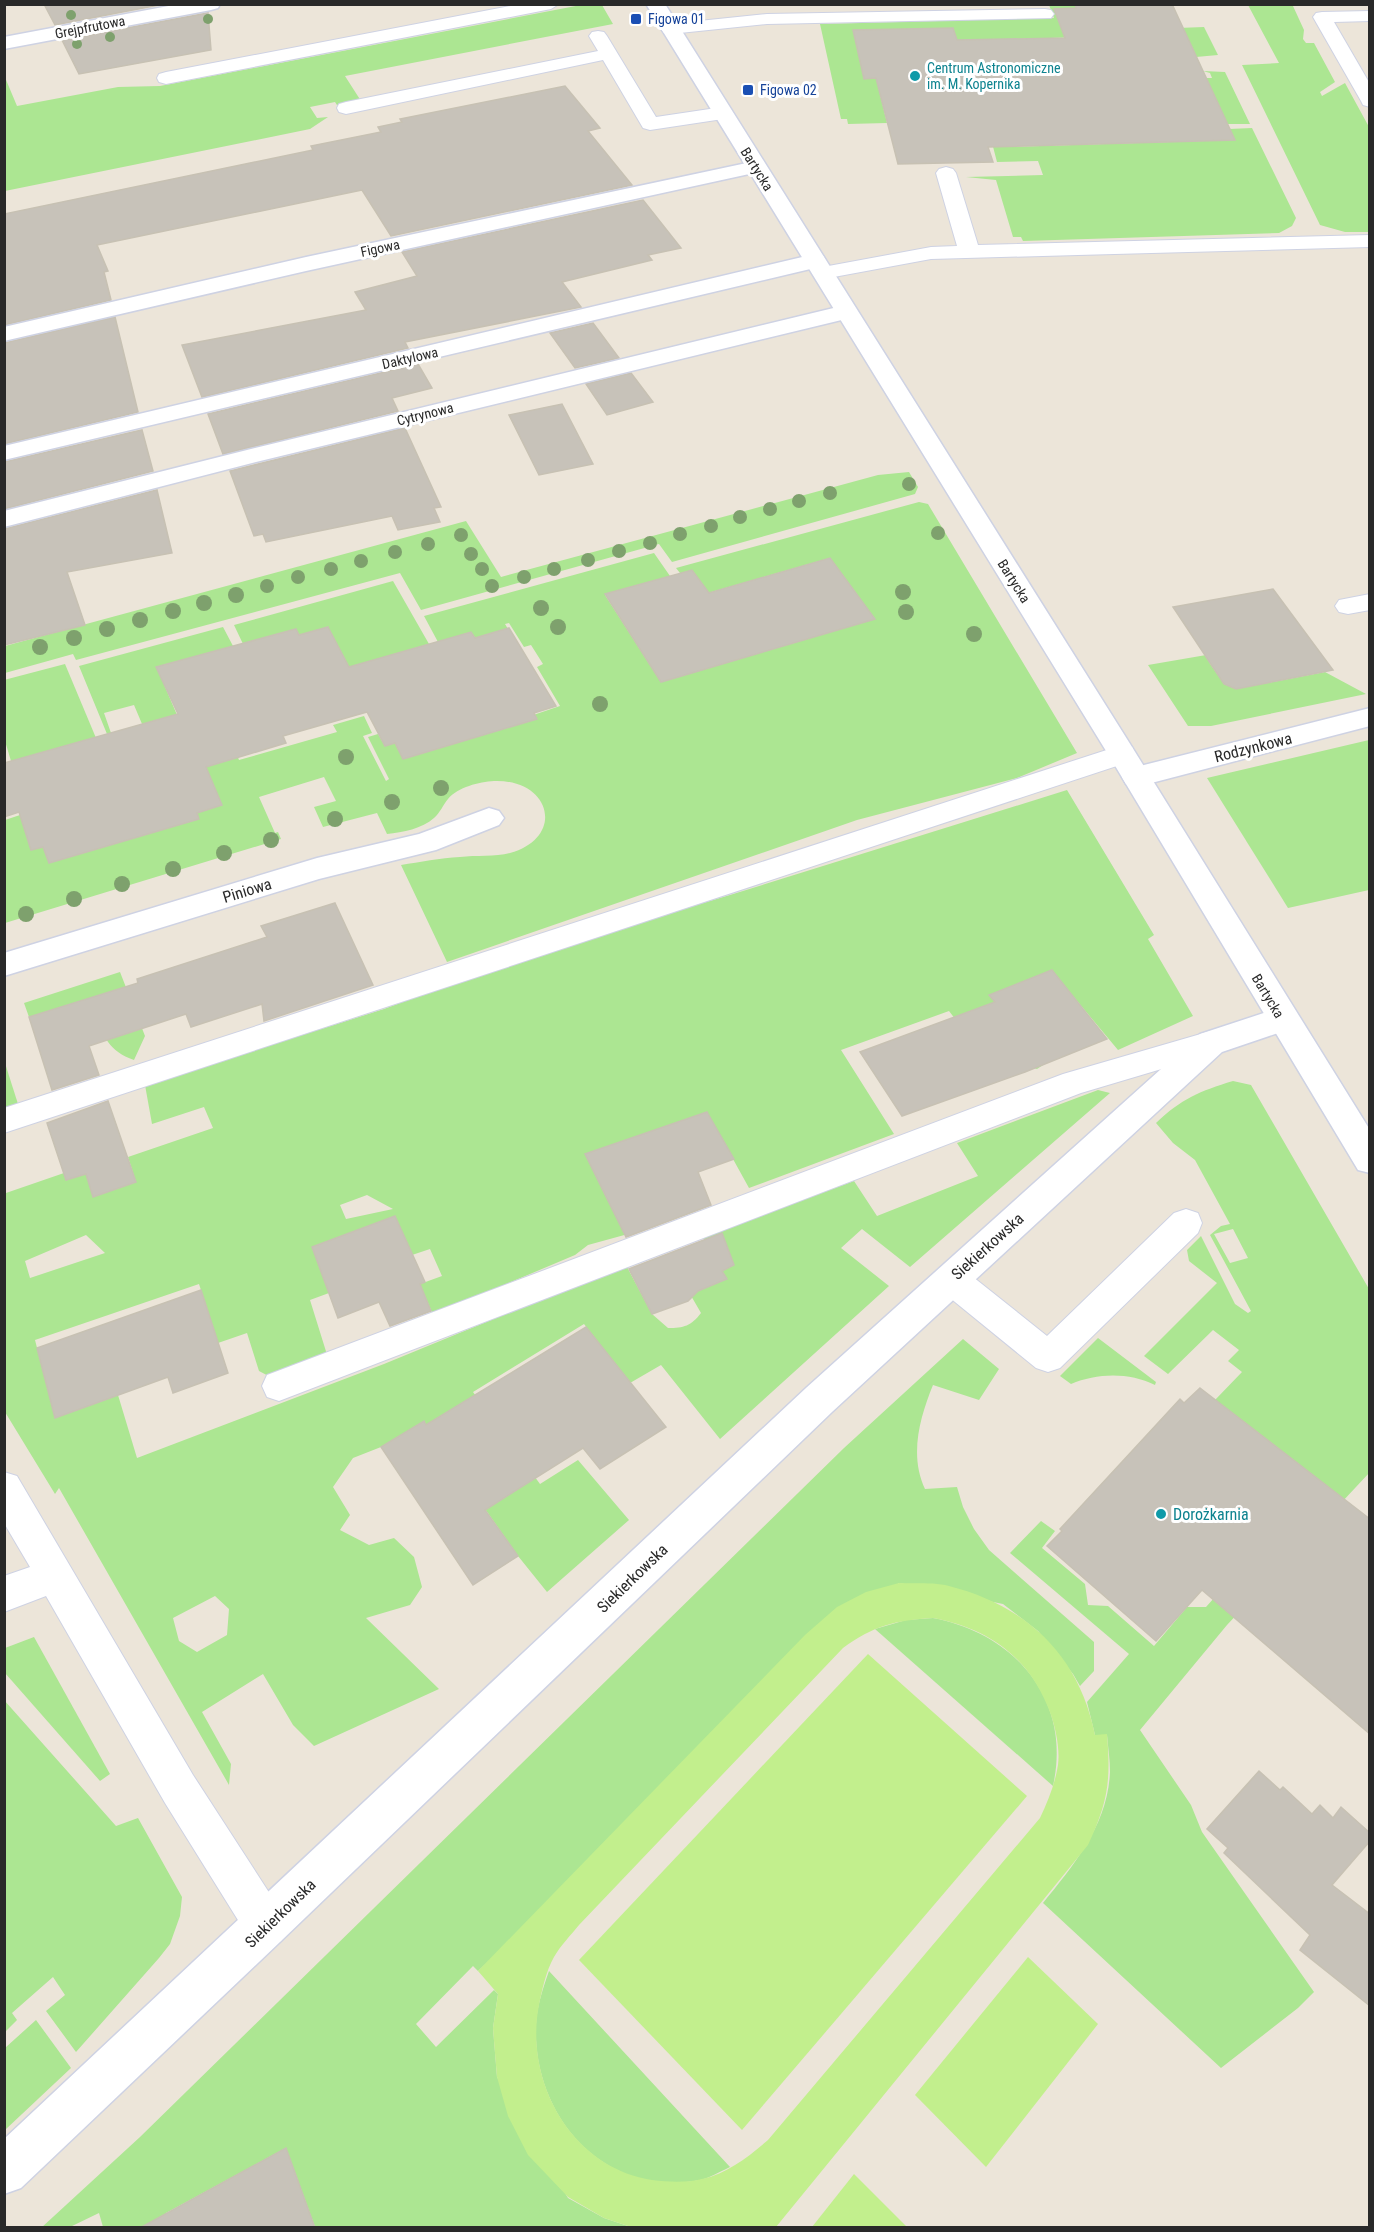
<svg xmlns="http://www.w3.org/2000/svg" width="1374" height="2232" font-family="'Roboto Condensed',sans-serif">
	<style>
		.green { fill: #ace692; fill-rule: evenodd }
		.pitch { fill: #c2ef8d; fill-rule: evenodd }
		.building { fill: #c7c2b9; stroke: #c7c1b3; stroke-width: 1.5 }
		.lines { fill: none; stroke-linecap: round; stroke-linejoin: round }
		.service-casing { stroke: #ced2e3; stroke-width: 2 }
		.minor-casing { stroke: #ced2e3; stroke-width: 3 }
		.tertiary-casing { stroke: #ced2e3; stroke-width: 3 }
		.service { fill: #fff; fill-rule: evenodd }
		.minor { fill: #fff; fill-rule: evenodd }
		.tertiary { fill: #fff; fill-rule: evenodd }
		.tree { fill: #7ea16d }
		.transit-dot { fill: #1a4fb4; stroke: #fff; stroke-width: 2 }
		.culture-dot { fill: #0f9aa8; stroke: #fff; stroke-width: 2 }
		.labels { text-anchor: middle; stroke-width: 6; stroke-linejoin: round; paint-order: stroke }
		.far-transit-label { font-size: 14px; fill: #164399; stroke: #fff; text-anchor: start }
		.far-street-label { font-size: 14px; fill: #292929; stroke: #fff }
		.far-culture-label { font-size: 14px; fill: #0d838f; stroke: #fff; text-anchor: start }
		.street-label { font-size: 16px; fill: #292929; stroke: #fff }
		.culture-label { font-size: 16px; fill: #0d838f; stroke: #fff; text-anchor: start }
	</style>
	<rect width="100%" height="100%" fill="#ece5d9"/>
	<!-- green -->
	<g class="green">
		<polygon points="1075,4 1076,8 1054,9 1121,36 976,40 962,56 953,28 854,30 864,79 926,77 877,82 887,123 848,124 847,119 841,119 820,24 1054,18 1049,5"/>
		<polygon points="581,5 602,5 613,24 345,76 361,101 337,105 335,102 310,107 317,118 328,117 310,129 5,191 4,75 17,106 118,87 160,86"/>
		<polygon points="1248,5 1336,5 1293,6 1304,30 1303,39 1306,43 1314,43 1335,82 1320,92 1322,96 1345,83 1369,127 1369,232 1345,232 1320,225 1242,65 1279,63"/>
		<polygon points="1204,27 1218,55 1196,57 1152,29"/>
		<polygon points="1203,71 1225,72 1250,124 1227,124 1206,78 1212,78 1210,73"/>
		<polygon points="1252,128 1296,218 1292,226 1279,233 1023,241 1021,237 1013,237 996,180 966,177 1043,175 1038,161 997,162 991,139 1009,147 1234,140 1229,129"/>
		<polygon points="909,472 918,487 915,494 672,562 659,544 421,610 400,573 76,660 73,654 5,673 5,646 466,521 501,577 878,475"/>
		<path d="M 919,502 L 928,504 L 1077,753 L 1017,778 L 857,820 L 447,962 L 401,865 C 420,862 440,858 460,857 C 476,855 495,857 510,853 C 566,837 551,779 494,781 C 479,782 458,787 448,799 C 443,805 440,813 434,818 C 422,829 403,832 387,834 L 377,813 L 323,827 L 314,807 L 336,801 L 324,777 L 259,797 L 275,833 L 278,832 L 281,839 L 5,923 L 5,820 L 20,815 L 43,847 L 49,863 L 199,819 L 197,813 L 221,805 L 199,760 L 235,750 L 239,760 L 337,732 L 333,725 L 364,716 L 372,733 L 363,736 L 386,781 L 389,779 L 368,737 L 378,734 L 385,746 L 395,743 L 403,759 L 560,706 L 537,667 L 543,664 L 531,645 L 524,647 L 509,623 L 505,624 L 508,629 L 475,638 L 471,632 L 438,642 L 424,616 L 654,553 L 670,576 L 605,595 L 661,682 L 875,619 L 830,558 L 708,593 L 680,573 L 676,568 Z"/>
		<polygon points="393,581 429,644 346,668 299,635 296,629 243,644 234,625"/>
		<polygon points="223,627 233,646 163,682 177,715 145,731 134,705 104,713 111,733 107,734 79,666"/>
		<polygon points="1212,654 1209,662 1224,684 1236,689 1325,672 1366,694 1211,726 1188,726 1148,665"/>
		<polygon points="65,664 96,738 11,761 5,741 4,680"/>
		<polygon points="1369,740 1369,890 1288,908 1207,778"/>
		<path d="M 1067,790 L 1154,935 L 1148,939 L 1193,1016 L 1118,1050 L 1052,971 L 990,995 L 1043,1065 L 1037,1069 L 979,1050 L 949,1011 L 841,1050 L 894,1134 L 749,1188 L 707,1112 L 585,1154 L 609,1203 L 628,1234 L 588,1245 L 575,1255 L 433,1315 L 420,1284 L 442,1276 L 430,1249 L 412,1255 L 395,1216 L 312,1247 L 329,1293 L 310,1300 L 329,1361 L 280,1382 L 259,1371 L 247,1333 L 218,1343 L 199,1284 L 35,1340 L 55,1418 L 118,1395 L 137,1458 L 384,1364 L 591,1279 L 627,1267 L 652,1314 L 668,1328 C 684,1328 691,1326 701,1313 L 690,1294 L 726,1278 L 722,1271 L 734,1265 L 725,1243 L 710,1248 L 703,1237 L 854,1181 L 877,1216 L 978,1176 L 957,1143 L 1098,1090 L 1110,1093 L 910,1267 L 862,1229 L 841,1248 L 889,1286 L 720,1439 L 661,1365 L 630,1383 L 584,1324 L 473,1392 L 540,1484 L 578,1460 L 629,1520 L 547,1592 L 518,1556 L 424,1422 L 381,1447 L 353,1458 L 333,1487 L 350,1515 L 340,1530 L 369,1545 L 394,1538 L 414,1557 L 422,1587 L 410,1605 L 366,1618 L 439,1689 L 314,1746 L 293,1725 L 263,1674 L 202,1712 L 231,1764 L 229,1785 L 59,1488 L 55,1494 L 5,1412 L 4,1191 L 6,1193 L 64,1173 L 66,1180 L 86,1174 L 93,1197 L 136,1182 L 128,1157 L 213,1128 L 204,1107 L 152,1124 L 145,1085 L 384,1009 L 536,952 L 730,895 ZM 367,1195 L 393,1209 L 346,1219 L 340,1205 ZM 86,1235 L 105,1253 L 30,1278 L 25,1261 ZM 215,1596 L 229,1609 L 227,1635 L 197,1652 L 179,1641 L 173,1618 Z"/>
		<path d="M 120,972 L 145,1036 L 134,1060 C 102,1049 101,1027 91,998 L 29,1017 L 24,1003 Z"/>
		<polygon points="4,1060 18,1104 4,1108"/>
		<path d="M 1233,1081 L 1251,1085 L 1369,1289 L 1370,1472 L 1227,1625 L 1140,1730 L 1191,1805 L 1202,1832 L 1314,1992 L 1298,2008 L 1221,2068 L 1043,1903 C 1074,1865 1108,1824 1110,1772 C 1110,1760 1108,1747 1107,1735 L 1095,1735 L 1087,1702 L 1129,1654 L 1010,1553 L 1041,1521 L 1055,1531 L 1042,1548 L 1085,1584 L 1088,1605 L 1108,1606 L 1154,1646 L 1187,1607 L 1206,1607 L 1283,1521 L 1215,1400 L 1242,1372 L 1228,1361 L 1239,1350 L 1213,1330 L 1168,1374 L 1144,1356 L 1217,1283 L 1189,1261 L 1187,1250 L 1201,1236 L 1235,1304 L 1248,1313 L 1251,1311 L 1210,1235 L 1221,1226 L 1230,1224 L 1195,1160 L 1173,1143 L 1156,1123 C 1181,1099 1200,1091 1233,1081 ZM 1233,1229 L 1248,1258 L 1230,1263 L 1214,1234 Z"/>
		<path d="M 1098,1338 L 1156,1382 L 1155,1385 C 1129,1372 1097,1373 1071,1384 L 1060,1376 Z"/>
		<path d="M 963,1339 L 999,1369 L 979,1400 L 933,1385 C 920,1417 909,1455 925,1489 L 957,1487 L 963,1507 L 974,1529 L 989,1550 L 1094,1642 L 1094,1671 L 1080,1686 L 1073,1674 L 1038,1631 L 1003,1604 L 899,1583 L 478,1971 L 473,1966 L 416,2024 L 436,2047 L 494,1990 L 498,1994 L 493,2028 L 497,2077 L 568,2198 L 604,2218 L 631,2227 L 315,2227 L 286,2148 L 166,2213 L 170,2227 L 103,2227 L 99,2213 L 70,2227 L 41,2228 L 140,2137 L 844,1448 Z"/>
		<path d="M 933,1618 C 1016,1634 1072,1700 1053,1786 L 875,1629 L 906,1620 Z"/>
		<polygon points="34,1637 110,1774 100,1781 5,1673 5,1648"/>
		<polygon points="4,1700 116,1826 138,1818 182,1897 180,1916 170,1944 159,1958 76,2052 46,2011 65,1995 53,1977 12,2013 17,2020 5,2032"/>
		<path d="M 549,1971 L 730,2167 C 721,2171 710,2178 700,2180 C 604,2199 532,2116 536,2024 C 537,2006 543,1988 549,1971 Z"/>
		<polygon points="36,2020 71,2068 5,2130 5,2048"/>
	</g>
	<!-- pitch -->
	<g class="pitch">
		<path d="M 899,1583 C 915,1584 934,1582 949,1586 C 1027,1606 1079,1655 1095,1735 L 1107,1734 C 1111,1781 1108,1802 1088,1845 L 776,2227 L 631,2227 L 604,2218 L 568,2197 L 528,2155 L 508,2116 L 497,2077 L 495,2053 L 493,2028 L 498,1994 L 478,1971 L 805,1635 L 837,1607 L 866,1592 ZM 933,1618 C 991,1629 1031,1659 1051,1715 C 1056,1730 1060,1749 1058,1765 C 1055,1784 1048,1801 1040,1818 L 768,2140 C 748,2157 728,2173 702,2179 C 686,2183 668,2182 652,2180 C 572,2168 524,2082 539,2005 C 542,1990 546,1971 554,1957 C 560,1946 571,1935 579,1925 L 843,1648 C 873,1626 896,1620 933,1618 Z"/>
		<polygon points="868,1654 1027,1796 742,2130 579,1960"/>
		<polygon points="1028,1957 1098,2024 986,2167 915,2095"/>
		<polygon points="854,2174 907,2227 812,2227"/>
	</g>
	<!-- building -->
	<g class="building">
		<polygon points="44,4 164,4 55,25"/>
		<polygon points="1075,4 1172,4 1235,140 988,147 993,162 898,164 876,78 864,79 853,30 953,28 957,40 1065,38 1054,9 1076,8"/>
		<polygon points="208,13 211,50 79,74 62,40"/>
		<polygon points="565,86 600,128 588,131 632,185 391,236 362,190 97,245 108,271 104,272 111,300 4,325 4,214 313,150 311,146 381,132 378,127 402,122 400,119"/>
		<polygon points="643,200 681,248 648,255 652,260 562,282 581,307 405,342 408,348 202,397 182,345 366,310 355,292 417,276 402,252"/>
		<polygon points="115,317 138,412 4,444 4,343"/>
		<polygon points="593,323 619,358 575,368 550,333"/>
		<polygon points="418,364 432,388 392,398 398,411 223,454 208,414"/>
		<polygon points="631,373 653,402 607,415 586,384"/>
		<polygon points="562,404 593,464 539,475 509,415"/>
		<polygon points="405,428 441,507 434,508 440,522 398,530 392,516 266,542 263,534 254,536 230,471"/>
		<polygon points="142,430 153,471 4,509 4,462"/>
		<polygon points="157,490 172,553 67,572 85,625 4,645 4,529"/>
		<polygon points="830,558 875,619 661,682 605,594 692,570 709,593"/>
		<polygon points="1273,589 1333,670 1236,689 1224,684 1173,607"/>
		<polygon points="328,627 349,667 471,632 475,638 509,628 556,706 534,713 537,719 403,759 395,743 385,746 367,712 283,736 286,743 206,767 222,805 197,813 199,819 49,863 43,847 31,850 19,812 4,817 4,763 178,714 156,667 296,629 299,635"/>
		<polygon points="335,903 373,985 264,1021 262,1004 191,1027 186,1014 89,1046 99,1075 52,1090 29,1017 138,983 137,979 267,937 261,926"/>
		<polygon points="1052,970 1107,1039 1025,1072 902,1116 860,1052 995,1002 989,995"/>
		<polygon points="108,1101 136,1182 93,1197 86,1174 66,1180 47,1123"/>
		<polygon points="707,1112 734,1159 698,1172 711,1205 626,1237 585,1154"/>
		<polygon points="395,1216 425,1282 420,1284 431,1311 390,1326 379,1302 338,1318 312,1247"/>
		<polygon points="722,1233 734,1265 722,1271 727,1279 698,1291 688,1301 652,1314 629,1269"/>
		<polygon points="201,1290 228,1373 173,1393 168,1377 55,1418 37,1348"/>
		<polygon points="586,1327 666,1427 600,1469 583,1448 485,1510 518,1556 473,1585 381,1447 424,1421 426,1425"/>
		<polygon points="1200,1388 1370,1519 1370,1734 1202,1590 1156,1641 1047,1546 1062,1531 1060,1529 1180,1399 1184,1403"/>
		<polygon points="1259,1771 1280,1790 1283,1787 1312,1814 1320,1805 1333,1818 1341,1807 1370,1833 1370,1841 1332,1885 1370,1914 1370,2006 1300,1950 1310,1935 1224,1853 1228,1848 1207,1829"/>
		<polygon points="286,2148 315,2228 140,2228"/>
	</g>
	<g class="lines">
		<!-- service casing -->
		<g class="service-casing">
			<g id="service">
				<polygon points="521,4 559,4 551,9 166,84 159,82 157,78 159,74 166,72"/>
				<polygon points="1045,9 1051,10 1054,14 1051,18 767,24 670,34 664,33 661,29 664,25 670,24 767,14"/>
				<polygon points="1370,11 1370,21 1334,22 1370,84 1370,107 1363,105 1361,101 1313,17 1316,13 1322,12"/>
				<polygon points="598,31 604,32 607,36 656,117 723,107 730,109 733,113 730,117 723,119 650,130 643,128 603,60 346,114 339,112 337,108 339,104 346,102 598,51 589,36 592,32"/>
				<polygon points="946,167 953,169 956,173 978,245 1370,235 1370,247 931,259 823,279 816,277 812,273 816,269 823,267 931,247 957,246 936,173 939,169"/>
				<polygon points="1370,594 1370,610 1348,614 1339,612 1335,606 1339,600"/>
				<polygon points="1122,745 1132,747 1135,754 1132,761 4,1133 4,1108"/>
				<polygon points="1211,1031 1222,1035 1226,1043 1222,1051 1081,1093 279,1401 267,1397 262,1386 267,1375 1063,1074"/>
				<polygon points="1186,1209 1198,1213 1202,1223 1198,1233 1060,1368 1048,1372 1036,1368 939,1289 934,1279 939,1269 951,1265 963,1269 1047,1336 1174,1213"/>
				<polygon points="4,1472 17,1476 193,1775 281,1911 287,1926 281,1941 266,1947 251,1941 165,1803 46,1596 4,1612 4,1576 30,1567 4,1523"/>
			</g>
		</g>
		<!-- minor casing -->
		<g class="minor-casing">
			<g id="minor">
				<polygon points="179,4 220,4 218,8 211,10 4,49 4,37"/>
				<polygon points="756,161 763,163 766,167 763,171 306,271 4,341 4,327 306,257"/>
				<polygon points="815,254 823,256 826,261 823,266 4,460 4,446"/>
				<polygon points="846,305 854,307 857,312 854,317 256,462 4,527 4,511 251,449"/>
				<polygon points="1370,708 1370,726 1136,787 1126,784 1122,777 1126,770 1136,767"/>
				<polygon points="489,808 499,811 504,818 499,825 436,850 319,879 4,976 4,953 317,858 419,834"/>
				<polygon points="1282,1007 1293,1010 1298,1019 1293,1028 1222,1052 832,1412 281,1941 21,2188 4,2194 4,2139 806,1388 1200,1034"/>
			</g>
		</g>
		<!-- tertiary casing -->
		<g class="tertiary-casing">
			<polygon id="tertiary" points="646,4 665,4 1132,747 1370,1130 1370,1173 1358,1170 1111,759"/>
		</g>
		<!-- service -->
		<use href="#service" class="service"/>
		<!-- minor -->
		<use href="#minor" class="minor"/>
		<!-- tertiary -->
		<use href="#tertiary" class="tertiary"/>
	</g>
	<!-- trees -->
	<g class="tree">
		<circle cx="71" cy="15" r="5"/>
		<circle cx="208" cy="19" r="5"/>
		<circle cx="110" cy="37" r="5"/>
		<circle cx="77" cy="44" r="5"/>
		<circle cx="909" cy="484" r="7"/>
		<circle cx="830" cy="493" r="7"/>
		<circle cx="799" cy="501" r="7"/>
		<circle cx="770" cy="509" r="7"/>
		<circle cx="740" cy="517" r="7"/>
		<circle cx="711" cy="526" r="7"/>
		<circle cx="938" cy="533" r="7"/>
		<circle cx="680" cy="534" r="7"/>
		<circle cx="461" cy="535" r="7"/>
		<circle cx="650" cy="543" r="7"/>
		<circle cx="428" cy="544" r="7"/>
		<circle cx="619" cy="551" r="7"/>
		<circle cx="395" cy="552" r="7"/>
		<circle cx="471" cy="554" r="7"/>
		<circle cx="588" cy="560" r="7"/>
		<circle cx="361" cy="561" r="7"/>
		<circle cx="331" cy="569" r="7"/>
		<circle cx="482" cy="569" r="7"/>
		<circle cx="554" cy="569" r="7"/>
		<circle cx="298" cy="577" r="7"/>
		<circle cx="524" cy="577" r="7"/>
		<circle cx="267" cy="586" r="7"/>
		<circle cx="492" cy="586" r="7"/>
		<circle cx="903" cy="592" r="8"/>
		<circle cx="236" cy="595" r="8"/>
		<circle cx="204" cy="603" r="8"/>
		<circle cx="541" cy="608" r="8"/>
		<circle cx="173" cy="611" r="8"/>
		<circle cx="906" cy="612" r="8"/>
		<circle cx="140" cy="620" r="8"/>
		<circle cx="558" cy="627" r="8"/>
		<circle cx="107" cy="629" r="8"/>
		<circle cx="974" cy="634" r="8"/>
		<circle cx="74" cy="638" r="8"/>
		<circle cx="40" cy="647" r="8"/>
		<circle cx="600" cy="704" r="8"/>
		<circle cx="346" cy="757" r="8"/>
		<circle cx="441" cy="788" r="8"/>
		<circle cx="392" cy="802" r="8"/>
		<circle cx="335" cy="819" r="8"/>
		<circle cx="271" cy="840" r="8"/>
		<circle cx="224" cy="853" r="8"/>
		<circle cx="173" cy="869" r="8"/>
		<circle cx="122" cy="884" r="8"/>
		<circle cx="74" cy="899" r="8"/>
		<circle cx="26" cy="914" r="8"/>
	</g>
	<!-- markers -->
	<g class="transit-dot">
		<rect x="630" y="13" width="12" height="12" rx="3"/>
		<rect x="742" y="84" width="12" height="12" rx="3"/>
	</g>
	<g class="culture-dot">
		<circle cx="915" cy="76" r="6"/>
		<circle cx="1161" cy="1514" r="6"/>
	</g>
	<g class="labels">
		<!-- far-transit labels -->
		<g class="far-transit-label">
			<text x="648" y="24">Figowa 01</text>
			<text x="760" y="95">Figowa 02</text>
		</g>
		<!-- far-street labels -->
		<g class="far-street-label">
			<text transform="translate(90 27) rotate(-11)" y="5">Grejpfrutowa</text>
			<text transform="translate(757 169) rotate(58)" y="5">Bartycka</text>
			<text transform="translate(380 248) rotate(-12)" y="5">Figowa</text>
			<text transform="translate(410 358) rotate(-13)" y="5">Daktylowa</text>
			<text transform="translate(425 414) rotate(-14)" y="5">Cytrynowa</text>
			<text transform="translate(1014 581) rotate(58)" y="5">Bartycka</text>
			<text transform="translate(1268 996) rotate(59)" y="5">Bartycka</text>
		</g>
		<!-- far-culture labels -->
		<g class="far-culture-label">
			<text x="927" y="73">Centrum Astronomiczne<tspan x="927" dy="16">im. M. Kopernika</tspan></text>
		</g>
		<!-- street labels -->
		<g class="street-label">
			<text transform="translate(1253 747) rotate(-14)" y="6">Rodzynkowa</text>
			<text transform="translate(247 890) rotate(-17)" y="6">Piniowa</text>
			<text transform="translate(987 1246) rotate(-42)" y="6">Siekierkowska</text>
			<text transform="translate(632 1578) rotate(-44)" y="6">Siekierkowska</text>
			<text transform="translate(280 1913) rotate(-44)" y="6">Siekierkowska</text>
		</g>
		<!-- culture labels -->
		<g class="culture-label">
			<text x="1173" y="1520">Dorożkarnia</text>
		</g>
	</g>
	<!-- border -->
	<rect width="1374" height="2232" fill="none" stroke="#292929" stroke-width="12"/>
</svg>
